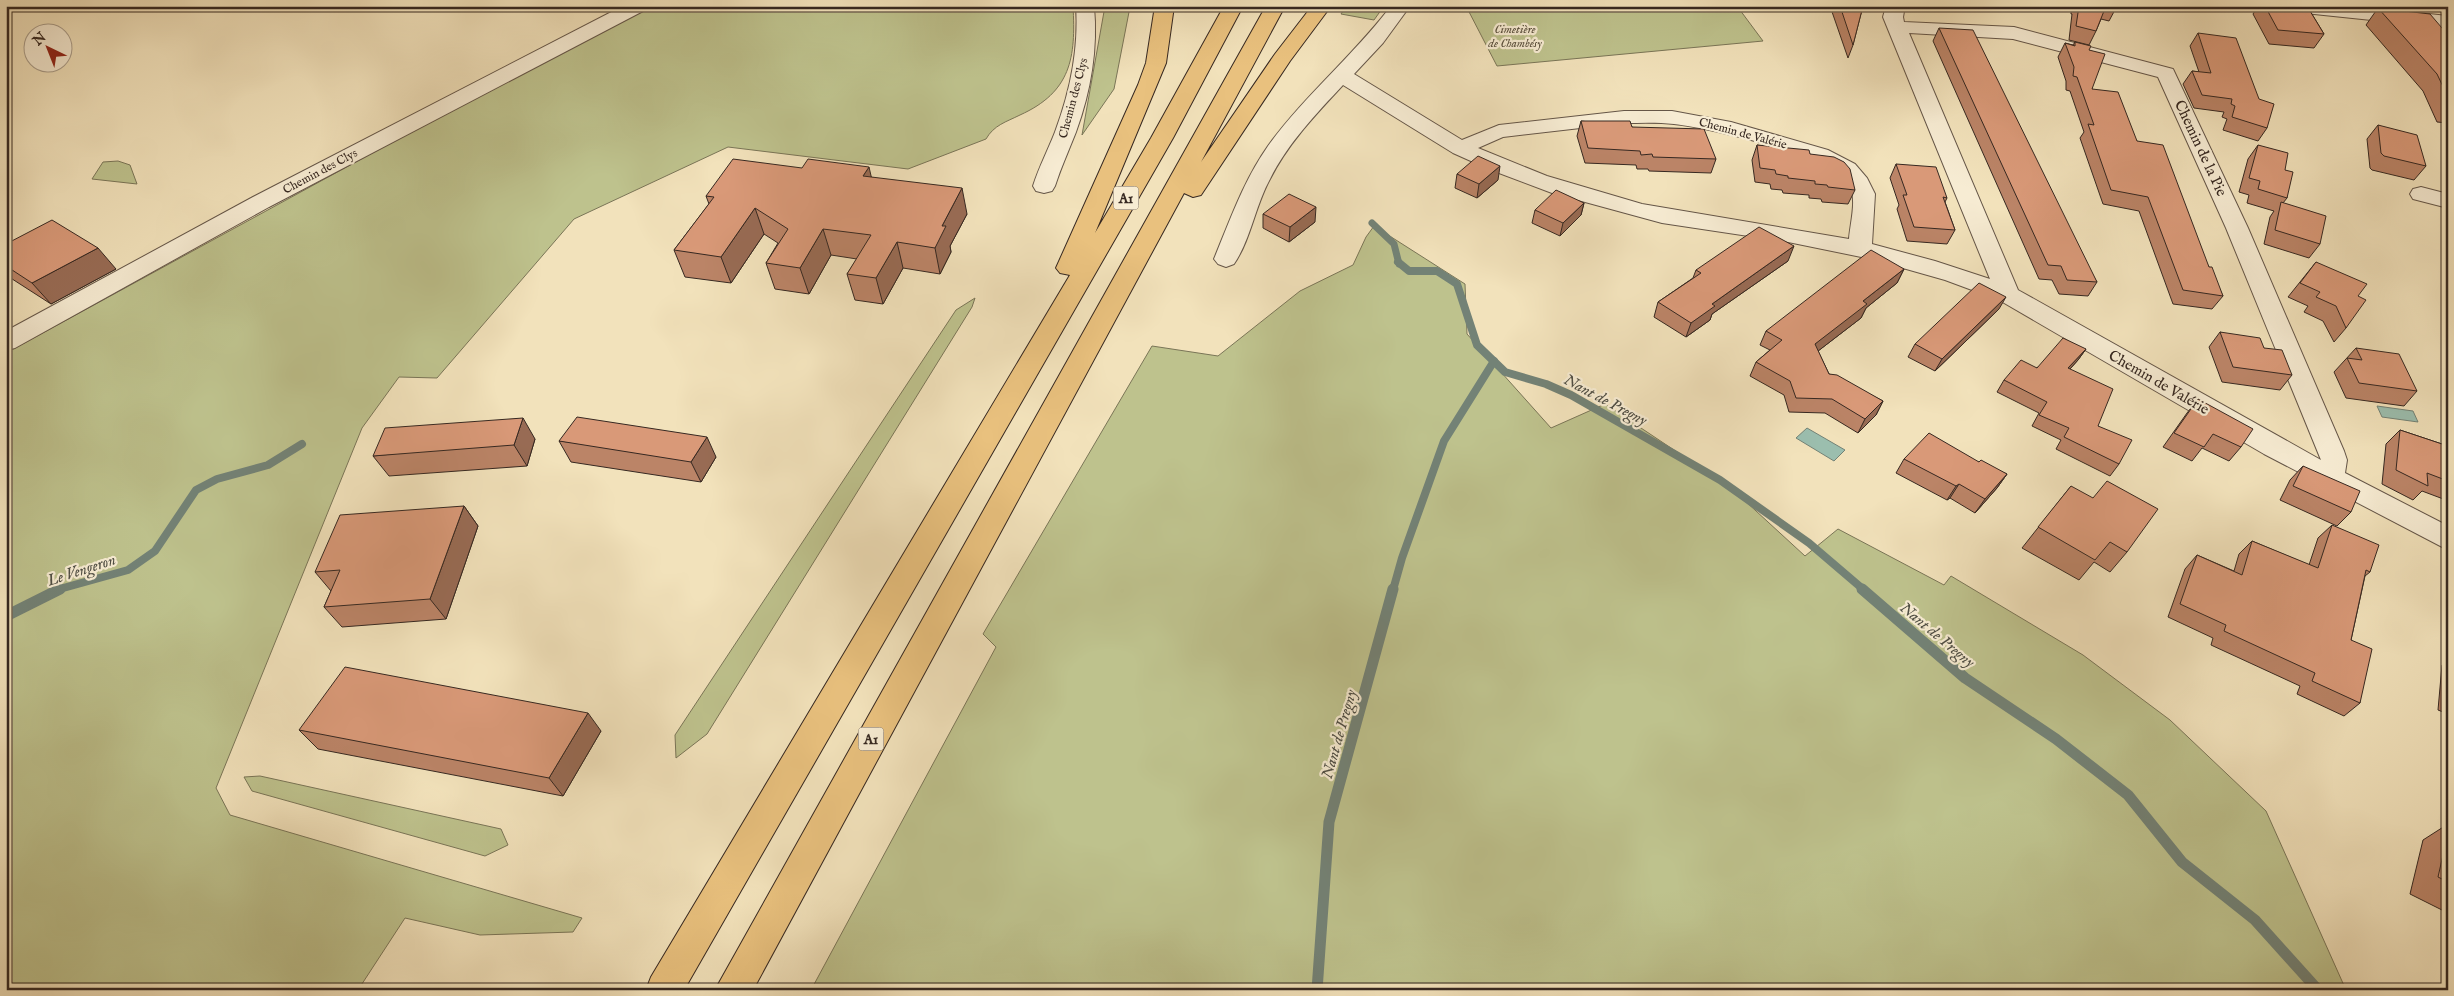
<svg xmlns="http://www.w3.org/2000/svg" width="2454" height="996" font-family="'IM FELL English',serif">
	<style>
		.green { fill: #bec28d; stroke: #7a7557 }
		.water { fill: #9bbeae; stroke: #738276 }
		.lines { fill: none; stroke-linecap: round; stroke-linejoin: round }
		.stream-far2 { stroke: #738276; stroke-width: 7 }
		.stream-far1 { stroke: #738276; stroke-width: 8 }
		.stream { stroke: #738276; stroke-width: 11 }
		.street-casing { stroke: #655648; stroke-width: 2 }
		.highway-casing { stroke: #362821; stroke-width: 2 }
		.street { fill: #f7ecd3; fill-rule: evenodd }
		.highway { fill: #e9c17e; fill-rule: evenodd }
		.wall { fill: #bb8467; stroke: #362821 }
		.shaded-wall { fill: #986b54; stroke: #362821 }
		.building { fill: #d99978; stroke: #362821 }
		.labels { text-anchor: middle; stroke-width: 4.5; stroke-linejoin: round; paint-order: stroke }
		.far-park-label { font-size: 12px; font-style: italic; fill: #584e3c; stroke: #f7ecd3 }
		.far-street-label { font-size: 12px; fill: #362821; stroke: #f7ecd3 }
		.shield { fill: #f7ecd3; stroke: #706356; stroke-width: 1 }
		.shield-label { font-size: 14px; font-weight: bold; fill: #362821 }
		.street-label { font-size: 15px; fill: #362821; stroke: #f7ecd3 }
		.water-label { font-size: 16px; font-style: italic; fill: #4f4e44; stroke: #f7ecd3 }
	</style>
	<rect width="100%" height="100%" fill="#f2e2bb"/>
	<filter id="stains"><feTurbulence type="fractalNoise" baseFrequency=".004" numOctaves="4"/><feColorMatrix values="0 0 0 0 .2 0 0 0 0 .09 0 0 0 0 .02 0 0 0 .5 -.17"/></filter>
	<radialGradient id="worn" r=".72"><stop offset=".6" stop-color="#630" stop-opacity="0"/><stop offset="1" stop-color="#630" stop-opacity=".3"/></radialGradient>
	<!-- green -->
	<g class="green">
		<path d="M 651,6 L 1073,6 C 1076,58 1071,92 1020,115 C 1006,122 994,125 986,139 L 908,169 L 728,147 L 574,219 L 437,378 L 399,377 L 362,428 L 216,788 L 230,815 L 582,918 L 573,932 L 480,935 L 405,918 L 358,990 L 6,990 L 6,353 L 374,152 Z"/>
		<polygon points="1105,6 1126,6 1129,12 1114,89 1082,135"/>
		<polygon points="1346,6 1384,6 1374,20 1341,14"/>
		<polygon points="1466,6 1737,6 1763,41 1497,66"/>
		<polygon points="118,161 130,165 137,184 92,179 103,162"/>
		<polygon points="1374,226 1465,284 1467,334 1551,428 1605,404 1731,488 1805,556 1838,529 1944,585 1951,576 2083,655 2170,720 2266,811 2346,990 811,990 996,647 983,634 1152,346 1218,356 1300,291 1353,265 1366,237"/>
		<polygon points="975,298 972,307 707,734 676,758 675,735 956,310"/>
		<polygon points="260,776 501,829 508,845 485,856 252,791 244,777"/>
	</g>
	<!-- water -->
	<g class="water">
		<polygon points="2377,406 2413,411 2418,422 2382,417"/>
		<polygon points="1807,428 1845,450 1834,461 1796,438"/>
	</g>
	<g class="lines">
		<!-- stream-far2 -->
		<polyline class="stream-far2" points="1372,223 1394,244 1399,264"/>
		<!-- stream-far1 -->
		<g class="stream-far1">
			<polyline points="1398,262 1409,271 1437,271 1457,284 1477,345 1505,372 1546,384 1571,395 1720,480 1809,543 1864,590"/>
			<polyline points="56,590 128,570 155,551 196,490 217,479 268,465 302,444"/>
			<polyline points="1393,590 1402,558 1444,441 1494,361"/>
		</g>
		<!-- stream -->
		<g class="stream">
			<polyline points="1862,589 1965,678 2056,739 2128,795 2182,862 2255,920 2318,990"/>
			<polyline points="6,616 60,589"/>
			<polyline points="1317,990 1329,822 1393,589"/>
		</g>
		<!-- street casing -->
		<g class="street-casing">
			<g id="street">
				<polygon points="623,6 647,6 645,10 269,207 15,348 6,350 6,331 253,197"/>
				<path d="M 1076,6 L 1094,6 C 1098,49 1091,91 1076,132 C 1069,150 1061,167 1055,186 L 1052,191 L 1044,193 L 1036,191 L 1033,186 C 1039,167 1048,150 1055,132 C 1070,92 1079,49 1076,6 Z"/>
				<path d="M 1391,6 L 1410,6 L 1383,43 L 1354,74 L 1462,140 L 1499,125 L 1624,111 L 1672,111 L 1731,122 L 1828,150 L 1855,164 L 1867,178 L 1875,194 L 1872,244 L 1935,261 L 1990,279 L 1883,17 L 1886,6 L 1905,6 L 1903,17 L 1904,22 L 2014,27 L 2173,69 L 2248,228 L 2344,451 L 2347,460 L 2345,473 L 2448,526 L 2448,550 L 2264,454 L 1999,300 L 1945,280 L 1871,259 L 1788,242 L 1662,223 L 1552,193 L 1491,170 L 1453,153 L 1343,85 C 1316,114 1288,143 1270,179 C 1255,206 1251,239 1234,264 L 1226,267 L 1218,264 L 1214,259 C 1230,220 1244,180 1268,146 C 1305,95 1353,56 1391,6 ZM 1909,33 L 2013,39 L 2158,77 L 2226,228 L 2321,460 L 2018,290 ZM 1624,123 C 1640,123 1657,122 1674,124 C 1710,128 1832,155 1850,187 C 1857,200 1850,224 1849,239 L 1642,204 L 1547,176 L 1478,148 L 1503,137 Z"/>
				<polygon points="2286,6 2352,6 2448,16 2448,28 2295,12 2288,10"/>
				<polygon points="2421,187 2448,194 2448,208 2413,199 2410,194 2413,189"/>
			</g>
		</g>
		<!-- highway casing -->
		<g class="highway-casing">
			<g id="highway">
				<polygon points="1155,6 1174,6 1166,63 1095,233 1151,138 1224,6 1243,6 1173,138 684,990 646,990 651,977 1070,275 1060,273 1056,268 1138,85 1146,63"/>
				<polygon points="1266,6 1285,6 1201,162 1275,54 1312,6 1331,6 1290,61 1201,195 1193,197 1184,193 753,990 715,990"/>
			</g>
		</g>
		<!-- street -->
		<use href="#street" class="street"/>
		<!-- highway -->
		<use href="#highway" class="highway"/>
	</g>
	<!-- wall -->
	<g class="wall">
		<polygon points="1830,6 1863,6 1853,45 1848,58"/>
		<polygon points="2071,6 2117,6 2109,21 2101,19 2096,31 2089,45 2069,40 2072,14 2071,14"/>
		<polygon points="2258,6 2307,6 2324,34 2314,48 2269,44 2253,14"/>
		<polygon points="2378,8 2448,35 2448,123 2437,122 2423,91 2366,25"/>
		<polygon points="1939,28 2097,282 2088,296 2059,294 2052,280 2039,279 1933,41"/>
		<polygon points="2198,33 2267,128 2258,141 2223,130 2227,119 2222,117 2224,112 2194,108 2183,84 2192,71 2199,72 2190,46"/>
		<polygon points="2075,42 2089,50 2092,89 2137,141 2209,267 2223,296 2212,309 2173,304 2139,211 2103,204 2080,138 2084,132 2070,91 2066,90 2066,81 2058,57 2065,43 2073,45"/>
		<polygon points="1581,121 1632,127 1716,159 1711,173 1649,171 1648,169 1637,169 1636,165 1585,163 1577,136"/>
		<polygon points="2378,125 2426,166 2414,180 2372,170 2370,168 2367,139"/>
		<polygon points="1757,145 1810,154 1855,190 1848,204 1822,202 1821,199 1809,198 1809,195 1783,193 1782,190 1771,189 1770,184 1755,182 1752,160"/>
		<polygon points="2258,145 2285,170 2287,198 2283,203 2320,244 2309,258 2264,244 2270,217 2274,211 2247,203 2249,195 2239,192 2248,159"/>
		<polygon points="1896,164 1947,198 1945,202 1955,230 1947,244 1907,241 1897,209 1899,205 1890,178"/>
		<polygon points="1457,174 1498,180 1477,198 1455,188"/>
		<polygon points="871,177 967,214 950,246 951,252 940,274 903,268 883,304 855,300 847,274 857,259 831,255 809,294 775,289 766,263 778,243 764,234 731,283 685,277 674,250 709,204 706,196"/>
		<polygon points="1584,203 1581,215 1560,236 1532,223 1535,210"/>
		<polygon points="1263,214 1315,222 1289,242 1263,228"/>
		<polygon points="6,244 116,269 51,304 6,275"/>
		<polygon points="1788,261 1712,314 1710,320 1686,337 1654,317 1658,302 1693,278 1696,270"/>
		<polygon points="2316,262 2358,296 2346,328 2334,342 2323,321 2304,312 2308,306 2288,297"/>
		<polygon points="1904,269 1897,283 1866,308 1861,318 1818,351 1829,374 1883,401 1876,415 1858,433 1825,413 1789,412 1784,395 1750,376 1756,362 1770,350 1760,345 1766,331"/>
		<polygon points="1999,309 1935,371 1908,357 1915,344"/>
		<polygon points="2220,332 2264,348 2292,375 2280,390 2222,382 2209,347"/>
		<polygon points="2356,348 2417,391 2404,406 2346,398 2334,372"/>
		<polygon points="2086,349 2078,360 2070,369 2098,426 2119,464 2110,476 2056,449 2061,440 2032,426 2039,413 1997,392 2004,380"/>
		<polygon points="2198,399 2241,447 2229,461 2202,448 2192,461 2163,447 2187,413"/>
		<polygon points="2400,430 2448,446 2448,498 2446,500 2422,491 2413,500 2382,484 2386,444"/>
		<polygon points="535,439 527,466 389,476 373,456"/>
		<polygon points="559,441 716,457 701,482 571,462"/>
		<polygon points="1904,459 1979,462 2007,474 1997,488 1975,513 1950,498 1947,500 1896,473"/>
		<polygon points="2303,466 2351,512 2337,526 2280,500 2290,480"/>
		<polygon points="2071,486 2127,552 2110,572 2094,562 2079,580 2022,548"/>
		<polygon points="464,506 478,526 446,619 342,627 324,607 331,591 315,572"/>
		<polygon points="2332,525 2370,572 2365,576 2351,640 2360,703 2344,716 2297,694 2300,686 2211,645 2213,638 2168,617 2185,569 2197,555 2234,571 2239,554 2252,541 2309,565 2318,538"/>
		<polygon points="2448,661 2448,714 2438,710 2442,665"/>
		<polygon points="299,730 601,731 563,796 318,749"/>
		<polygon points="2448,824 2448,913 2410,894 2423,840"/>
	</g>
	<!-- shaded-wall -->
	<g class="shaded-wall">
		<polygon points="1500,166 1498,180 1477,198 1479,184"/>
		<polygon points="869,167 875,193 863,176"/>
		<polygon points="962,188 967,214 950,246 951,252 940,274 935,248 942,226"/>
		<polygon points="1584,203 1581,215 1560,236 1563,223"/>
		<polygon points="1316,207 1315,222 1289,242 1290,227"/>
		<polygon points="755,208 764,234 731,283 721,257"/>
		<polygon points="823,229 831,255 809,294 800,268"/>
		<polygon points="897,242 903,268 883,304 876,278"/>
		<polygon points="1794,246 1788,261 1712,314 1710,320 1686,337 1691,323 1712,304"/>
		<polygon points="98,248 116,269 51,304 32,283"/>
		<polygon points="1904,269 1897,283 1866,308 1861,318 1809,358 1815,344 1863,301"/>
		<polygon points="2006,297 1999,309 1935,371 1942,359"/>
		<polygon points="2086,349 2078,360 2061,379 2068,368"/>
		<polygon points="1883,401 1876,415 1858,433 1865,419"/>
		<polygon points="523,418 535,439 527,466 514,445"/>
		<polygon points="707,437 716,457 701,482 691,462"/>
		<polygon points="2007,474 1997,488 1975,513 1985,499"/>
		<polygon points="1959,484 1950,498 1947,500 1956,486"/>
		<polygon points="464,506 478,526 446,619 430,599"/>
		<polygon points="588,713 601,731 563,796 549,778"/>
	</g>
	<!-- building -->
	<g class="building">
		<polygon points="1840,6 1863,6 1853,45"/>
		<polygon points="2079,6 2106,6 2096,31 2076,26"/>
		<polygon points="2265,6 2307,6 2324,34 2278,30"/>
		<polygon points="2378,8 2430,14 2448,35 2448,97 2437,74"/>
		<polygon points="1939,28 1973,30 2097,282 2067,280 2061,266 2048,265"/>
		<polygon points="2198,33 2236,38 2259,99 2274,104 2267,128 2232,117 2235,106 2231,104 2232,99 2202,95 2192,71 2211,73"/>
		<polygon points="2075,42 2091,46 2089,50 2105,54 2092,89 2118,92 2137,141 2163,145 2209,267 2212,267 2223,296 2183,290 2148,197 2111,190 2088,124 2094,125 2077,77 2073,76 2074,67 2065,43 2075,46"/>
		<polygon points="1581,121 1630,121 1632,127 1704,129 1716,159 1653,157 1652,154 1641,155 1640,151 1588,148"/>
		<polygon points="2378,125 2417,135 2426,166 2384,156 2381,153"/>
		<polygon points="1757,145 1809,150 1810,154 1834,157 1844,162 1850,169 1855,190 1828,187 1827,185 1815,184 1815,181 1788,178 1788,176 1776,174 1775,170 1760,168"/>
		<polygon points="2258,145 2288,153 2285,170 2293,172 2287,198 2258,189 2260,181 2249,178"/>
		<polygon points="1478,156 1500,166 1479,184 1457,174"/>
		<polygon points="733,159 802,168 808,159 869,167 863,176 962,188 942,226 946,226 935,248 897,242 876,278 847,274 871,235 823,229 800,268 766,263 788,229 755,208 721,257 674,250 714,197 706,196"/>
		<polygon points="1896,164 1936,167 1947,198 1943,197 1955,230 1914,227 1903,195 1907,195"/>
		<polygon points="1556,190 1584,203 1563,223 1535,210"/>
		<polygon points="1289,194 1316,207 1290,227 1263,214"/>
		<polygon points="2281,202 2326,216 2320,244 2275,230"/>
		<polygon points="52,220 98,248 32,283 6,266 6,244"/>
		<polygon points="1759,227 1794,246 1712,304 1715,306 1691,323 1658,302 1701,273 1696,270"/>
		<polygon points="1871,250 1904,269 1863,301 1867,304 1815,344 1829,374 1837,375 1883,401 1865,419 1832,399 1796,398 1790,381 1756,362 1782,340 1766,331"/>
		<polygon points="2316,262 2367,284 2358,296 2366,300 2346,328 2336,306 2316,297 2320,292 2300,283"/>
		<polygon points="1979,283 2006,297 1942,359 1915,344"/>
		<polygon points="2220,332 2260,338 2264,348 2282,350 2292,375 2233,367"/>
		<polygon points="2063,338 2086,349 2068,368 2113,389 2098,426 2132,440 2119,464 2064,437 2069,428 2039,415 2047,402 2004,380 2021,360 2037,368"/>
		<polygon points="2356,348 2399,354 2417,391 2359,383 2347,358 2362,360"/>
		<polygon points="2198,399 2253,429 2241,447 2213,434 2204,447 2174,433"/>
		<polygon points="577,417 707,437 691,462 559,441"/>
		<polygon points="523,418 514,445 373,456 385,428"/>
		<polygon points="2400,430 2448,446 2448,481 2427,473 2428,486 2396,470"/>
		<polygon points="1929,433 1979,462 1981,460 2007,474 1985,499 1959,484 1956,486 1904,459"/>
		<polygon points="2303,466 2360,491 2351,512 2293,486"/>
		<polygon points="2107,481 2158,509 2127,552 2110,542 2095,560 2038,527 2071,486 2093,498"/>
		<polygon points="464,506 430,599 324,607 340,570 315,572 340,515"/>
		<polygon points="2332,525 2379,545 2370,572 2366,570 2351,640 2372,649 2360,703 2312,681 2315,673 2224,631 2226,625 2180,604 2197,555 2242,575 2252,541 2318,568"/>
		<polygon points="345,667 588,713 549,778 299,730"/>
		<polygon points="2448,833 2448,882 2438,877"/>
	</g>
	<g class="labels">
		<!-- far-park labels -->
		<g class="far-park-label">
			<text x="1515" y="33">Cimetière<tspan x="1515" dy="14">de Chambésy</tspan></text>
		</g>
		<!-- far-street labels -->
		<g class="far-street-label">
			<text transform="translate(1073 98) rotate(-75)" y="4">Chemin des Clys</text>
			<text transform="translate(1743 133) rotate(15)" y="4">Chemin de Valérie</text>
			<text transform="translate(320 171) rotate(-28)" y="4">Chemin des Clys</text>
		</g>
		<!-- shield labels -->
		<g class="shield">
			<rect x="1113.5" y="186.5" width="25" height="23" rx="4"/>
			<rect x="858.5" y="727.5" width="25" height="23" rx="4"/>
		</g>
		<g class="shield-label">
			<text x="1126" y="203">A1</text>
			<text x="871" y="744">A1</text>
		</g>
		<!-- street labels -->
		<g class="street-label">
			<text transform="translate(2201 148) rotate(65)" y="5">Chemin de la Pie</text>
			<text transform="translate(2159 382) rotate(30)" y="5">Chemin de Valérie</text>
		</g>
		<!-- water labels -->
		<g class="water-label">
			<text transform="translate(1606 399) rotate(28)" y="6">Nant de Pregny</text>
			<text transform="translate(81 569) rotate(-18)" y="6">Le Vengeron</text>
			<text transform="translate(1938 634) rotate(40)" y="6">Nant de Pregny</text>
			<text transform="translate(1338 734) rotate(-74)" y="6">Nant de Pregny</text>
		</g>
	</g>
	<!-- margin -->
	<rect width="2454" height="996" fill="none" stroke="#f2e2bb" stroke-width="25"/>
	<rect x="8" y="8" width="2439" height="981" fill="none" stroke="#362821" stroke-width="2.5"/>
	<rect x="12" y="12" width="2429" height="971" fill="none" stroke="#362821"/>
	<!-- north arrow -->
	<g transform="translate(48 48) rotate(317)"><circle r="24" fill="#f7ecd3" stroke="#aa9e8c"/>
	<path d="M0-4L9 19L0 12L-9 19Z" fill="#8f2418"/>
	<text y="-8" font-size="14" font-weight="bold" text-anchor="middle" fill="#362821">N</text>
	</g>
	<rect width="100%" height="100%" filter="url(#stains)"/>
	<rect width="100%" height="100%" fill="url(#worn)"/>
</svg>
